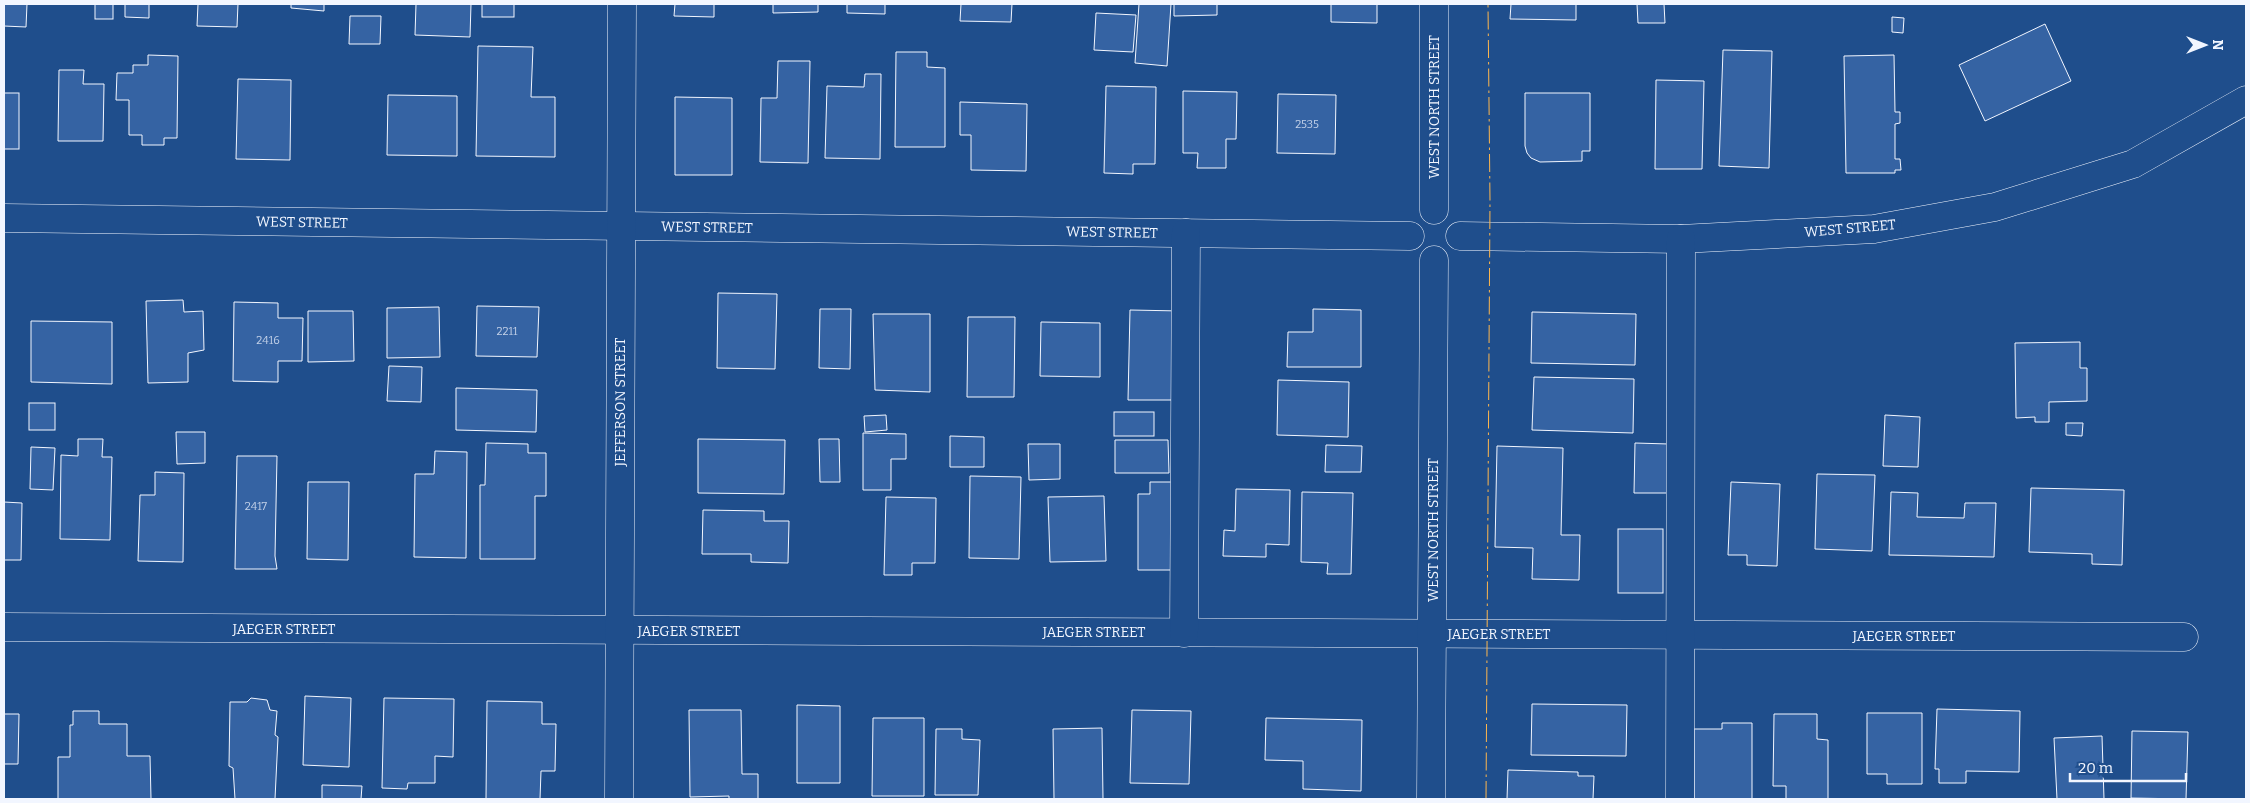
<svg xmlns="http://www.w3.org/2000/svg" width="2250" height="803" font-family="Bitter,serif">
	<style>
		.building { fill: #3563a3; stroke: #f2f6ff }
		.lines { fill: none; stroke-linecap: round; stroke-linejoin: round }
		.minor-casing { stroke: #f2f6ff; stroke-width: 29 }
		.minor { stroke: #1f4e8c; stroke-width: 28 }
		.power { stroke: #ffb74d; stroke-width: 1; stroke-dasharray: 18 4 2.5 4; stroke-linecap: butt }
		.labels { text-anchor: middle; stroke-width: 4; stroke-linejoin: round; paint-order: stroke }
		.number-label { font-size: 11px; fill: #c3d1e8 }
		.street-label { font-size: 14px; fill: #f2f6ff; stroke: #1f4e8c }
	</style>
	<rect width="100%" height="100%" fill="#1f4e8c"/>
	<!-- building -->
	<g class="building">
		<polygon points="4,4 27,4 26,27 4,26"/>
		<rect x="95" y="4" width="18" height="15"/>
		<polygon points="125,4 149,4 149,18 125,17"/>
		<polygon points="198,4 238,4 237,27 197,26"/>
		<polygon points="291,4 324,4 324,11 291,8"/>
		<polygon points="416,4 471,4 470,37 415,35"/>
		<rect x="482" y="4" width="32" height="13"/>
		<polygon points="675,4 714,4 714,17 674,16"/>
		<polygon points="773,4 818,4 818,12 773,13"/>
		<polygon points="847,4 885,4 885,14 847,13"/>
		<polygon points="961,4 1012,4 1011,22 960,21"/>
		<polygon points="1139,4 1171,4 1167,66 1135,63"/>
		<polygon points="1174,4 1217,4 1217,15 1174,16"/>
		<polygon points="1331,4 1377,4 1377,23 1331,22"/>
		<polygon points="1511,4 1576,4 1576,20 1510,19"/>
		<polygon points="1637,4 1664,4 1665,23 1638,23"/>
		<polygon points="1096,13 1136,15 1133,52 1094,50"/>
		<polygon points="350,16 381,16 380,44 349,44"/>
		<polygon points="1892,17 1904,18 1903,33 1892,32"/>
		<polygon points="2045,24 2071,81 1985,121 1959,65"/>
		<polygon points="478,46 533,47 531,97 555,97 555,157 476,156"/>
		<polygon points="1723,50 1772,51 1769,168 1719,166"/>
		<polygon points="896,52 927,52 927,67 945,68 945,147 895,147"/>
		<polygon points="148,55 178,56 177,138 164,138 164,145 142,145 142,135 129,135 129,100 116,100 117,73 133,73 133,65 148,65"/>
		<polygon points="1894,55 1895,112 1900,112 1900,123 1895,124 1895,159 1900,159 1901,170 1895,170 1895,173 1846,173 1844,56"/>
		<polygon points="778,61 810,61 808,163 760,162 761,98 777,98"/>
		<polygon points="59,70 84,70 83,84 104,84 103,141 58,141"/>
		<polygon points="865,74 881,74 880,159 825,158 827,86 864,87"/>
		<polygon points="238,79 291,80 290,160 236,159"/>
		<polygon points="1656,80 1704,81 1702,169 1655,169"/>
		<polygon points="1106,86 1156,87 1155,164 1133,164 1133,174 1104,173"/>
		<polygon points="1183,91 1237,92 1236,139 1226,139 1226,168 1197,168 1198,153 1183,153"/>
		<rect x="4" y="93" width="15" height="56"/>
		<polygon points="1525,93 1590,93 1590,151 1582,151 1582,161 1540,162 1531,158 1527,153 1525,146"/>
		<polygon points="1278,94 1336,95 1335,154 1277,153"/>
		<polygon points="388,95 457,96 457,156 387,155"/>
		<polygon points="675,97 732,98 732,175 675,175"/>
		<polygon points="960,102 1027,104 1026,171 971,170 971,135 960,135"/>
		<polygon points="718,293 777,294 775,369 717,368"/>
		<polygon points="183,300 184,312 203,311 204,350 188,353 188,382 148,383 146,301"/>
		<polygon points="234,302 278,303 278,318 303,318 302,361 278,361 278,382 233,381"/>
		<polygon points="477,306 539,307 537,357 476,356"/>
		<polygon points="439,307 440,357 387,358 387,308"/>
		<polygon points="820,309 851,309 850,369 819,368"/>
		<polygon points="1313,309 1361,310 1361,367 1287,367 1288,332 1313,332"/>
		<polygon points="1130,310 1181,311 1180,400 1128,400"/>
		<polygon points="308,311 353,311 354,361 308,362"/>
		<polygon points="1532,312 1636,314 1635,365 1531,363"/>
		<polygon points="873,314 930,314 930,392 875,390"/>
		<polygon points="968,317 1015,317 1014,397 967,397"/>
		<polygon points="31,321 112,322 112,384 31,382"/>
		<polygon points="1041,322 1100,323 1100,377 1040,376"/>
		<polygon points="2080,342 2080,368 2087,368 2087,401 2049,402 2049,422 2035,422 2035,417 2016,418 2015,343"/>
		<polygon points="389,366 422,367 421,402 387,401"/>
		<polygon points="1534,377 1634,379 1633,433 1532,430"/>
		<polygon points="1278,380 1349,382 1348,437 1277,435"/>
		<polygon points="456,388 537,390 536,432 456,430"/>
		<rect x="29" y="403" width="26" height="27"/>
		<rect x="1114" y="412" width="40" height="24"/>
		<polygon points="886,415 887,430 865,432 864,416"/>
		<polygon points="1885,415 1920,417 1918,467 1883,466"/>
		<polygon points="2066,423 2083,423 2082,436 2066,435"/>
		<polygon points="176,432 205,432 205,463 177,464"/>
		<polygon points="863,433 906,434 906,459 891,459 891,490 863,490"/>
		<polygon points="950,436 984,437 984,467 950,467"/>
		<polygon points="78,439 103,439 102,457 112,457 110,540 60,539 61,455 78,456"/>
		<polygon points="698,439 785,440 784,494 698,493"/>
		<polygon points="819,439 839,439 840,482 820,482"/>
		<polygon points="1115,440 1168,440 1169,473 1115,473"/>
		<polygon points="486,443 528,444 528,453 546,453 546,496 535,496 535,559 480,559 480,485 485,485"/>
		<polygon points="1635,443 1669,444 1668,493 1634,493"/>
		<polygon points="1028,444 1060,444 1060,479 1029,480"/>
		<polygon points="1326,445 1362,446 1361,472 1325,472"/>
		<polygon points="1497,446 1563,448 1561,535 1580,535 1579,580 1532,579 1533,548 1495,547"/>
		<polygon points="31,447 55,448 53,490 30,489"/>
		<polygon points="435,451 467,452 466,558 414,557 415,474 434,474"/>
		<polygon points="237,456 277,456 275,556 277,569 235,569"/>
		<polygon points="155,472 184,473 183,562 138,561 140,495 155,495"/>
		<polygon points="1817,474 1875,475 1872,551 1815,549"/>
		<polygon points="970,476 1021,477 1019,559 969,558"/>
		<polygon points="308,482 349,482 348,560 307,559"/>
		<polygon points="1150,482 1183,482 1183,570 1138,570 1138,494 1150,494"/>
		<polygon points="1731,482 1780,484 1777,566 1747,565 1747,555 1728,555"/>
		<polygon points="2031,488 2124,490 2122,565 2092,564 2092,554 2029,552"/>
		<polygon points="1236,489 1290,490 1289,545 1266,544 1266,557 1223,556 1224,530 1235,531"/>
		<polygon points="1302,492 1353,493 1351,574 1327,574 1328,563 1301,562"/>
		<polygon points="1891,492 1918,493 1917,517 1964,518 1965,503 1996,503 1994,557 1889,555"/>
		<polygon points="1104,496 1106,561 1050,562 1048,497"/>
		<polygon points="886,497 936,498 935,563 912,563 912,575 884,575"/>
		<polygon points="4,502 22,503 21,560 4,560"/>
		<polygon points="703,510 764,511 764,521 789,521 788,563 751,562 751,554 702,554"/>
		<rect x="1618" y="529" width="45" height="64"/>
		<polygon points="305,696 351,698 349,767 303,765"/>
		<polygon points="251,698 267,700 270,710 277,711 275,735 278,737 275,799 235,799 233,768 229,766 230,702 247,702"/>
		<polygon points="384,698 454,699 453,757 435,756 435,783 408,783 407,789 382,788"/>
		<polygon points="487,701 542,702 542,724 556,724 555,771 541,771 540,799 486,799"/>
		<polygon points="1532,704 1627,705 1626,756 1531,755"/>
		<polygon points="797,705 840,706 840,783 797,783"/>
		<polygon points="1937,709 2020,711 2019,772 1966,771 1966,783 1939,783 1939,769 1935,769"/>
		<polygon points="689,710 741,710 742,774 758,774 758,799 729,799 729,796 690,797"/>
		<polygon points="1132,710 1191,711 1189,784 1130,783"/>
		<polygon points="73,711 99,711 99,724 127,724 127,756 150,756 151,799 58,799 58,757 70,757 70,725 73,725"/>
		<polygon points="1867,713 1922,713 1922,784 1887,784 1887,774 1867,774"/>
		<polygon points="4,714 19,714 18,764 4,764"/>
		<polygon points="1774,714 1817,714 1817,739 1828,740 1828,799 1786,799 1786,786 1773,786"/>
		<polygon points="873,718 924,718 924,796 872,796"/>
		<polygon points="1266,718 1362,720 1361,791 1303,789 1303,761 1265,760"/>
		<polygon points="1722,723 1752,723 1752,799 1694,799 1694,729 1722,729"/>
		<polygon points="1102,728 1103,799 1054,799 1053,729"/>
		<polygon points="936,729 962,729 962,739 980,740 978,795 935,795"/>
		<polygon points="2132,731 2188,732 2186,799 2131,798"/>
		<polygon points="2102,736 2104,799 2057,799 2054,738"/>
		<polygon points="1508,770 1578,772 1578,776 1594,776 1593,799 1507,799"/>
		<polygon points="322,785 362,786 361,799 322,799"/>
	</g>
	<g class="lines">
		<!-- minor casing -->
		<g class="minor-casing">
			<g id="minor">
				<polyline points="1434,210 1434,4"/>
				<polyline points="4,218 1410,236"/>
				<polyline points="1460,236 1681,239 1874,229 1995,207 2133,164 2246,100"/>
				<polyline points="4,627 2184,637"/>
				<polyline points="1184,633 1186,233"/>
				<polyline points="619,799 622,4"/>
				<polyline points="1431,799 1434,260"/>
				<polyline points="1680,799 1681,239"/>
			</g>
		</g>
		<!-- minor -->
		<use href="#minor" class="minor"/>
		<!-- power -->
		<polyline class="power" points="1486,799 1490,201 1488,4"/>
	</g>
	<g class="labels">
		<!-- number labels -->
		<g class="number-label">
			<text x="1307" y="128">2535</text>
			<text x="507" y="335">2211</text>
			<text x="268" y="344">2416</text>
			<text x="256" y="510">2417</text>
		</g>
		<!-- street labels -->
		<g class="street-label">
			<text transform="translate(1434 107) rotate(-90)" y="5">WEST NORTH STREET</text>
			<text transform="translate(302 222) rotate(1)" y="5">WEST STREET</text>
			<text transform="translate(707 227) rotate(1)" y="5">WEST STREET</text>
			<text transform="translate(1850 228) rotate(-5)" y="5">WEST STREET</text>
			<text transform="translate(1112 232) rotate(1)" y="5">WEST STREET</text>
			<text transform="translate(620 402) rotate(-90)" y="5">JEFFERSON STREET</text>
			<text transform="translate(1433 530) rotate(-90)" y="5">WEST NORTH STREET</text>
			<text x="284" y="634">JAEGER STREET</text>
			<text x="689" y="636">JAEGER STREET</text>
			<text x="1094" y="637">JAEGER STREET</text>
			<text x="1499" y="639">JAEGER STREET</text>
			<text x="1904" y="641">JAEGER STREET</text>
		</g>
	</g>
	<!-- border -->
	<rect width="2250" height="803" fill="none" stroke="#f2f6ff" stroke-width="10"/>
	<!-- north arrow -->
	<g transform="translate(2205 45) rotate(90)" stroke="#1f4e8c" stroke-width="4" paint-order="stroke">
	<path d="M0-4L9 19L0 12L-9 19Z" fill="#f2f6ff"/>
	<text y="-8" font-size="14" font-weight="bold" text-anchor="middle" fill="#f2f6ff">N</text>
	</g>
	<!-- scale -->
	<path d="M2070 773v8h116v-8" fill="none" stroke="#f2f6ff" stroke-width="2.5"/>
	<text x="2078" y="773" font-size="15" fill="#f2f6ff" stroke="#1f4e8c" stroke-width="4" paint-order="stroke">20 m</text>
</svg>
